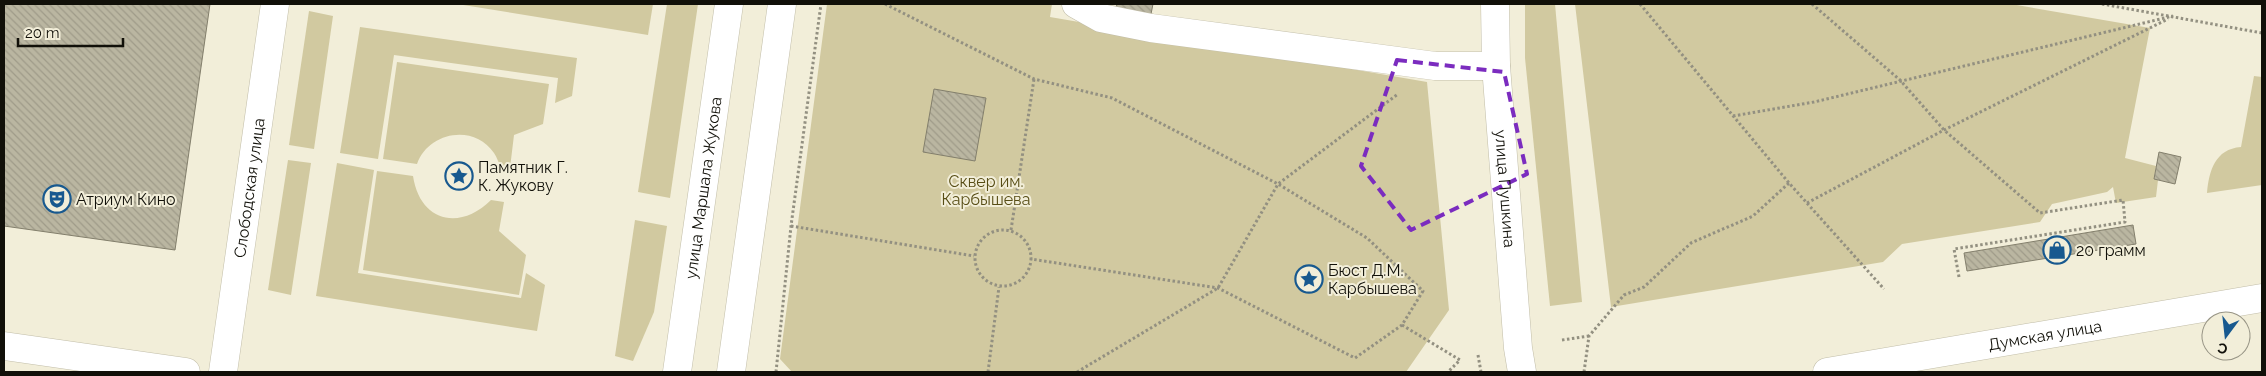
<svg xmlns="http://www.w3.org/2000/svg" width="2266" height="376" font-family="Raleway,sans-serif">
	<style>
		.green { fill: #d1c9a0 }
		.building { fill: url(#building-back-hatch); stroke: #837f6c }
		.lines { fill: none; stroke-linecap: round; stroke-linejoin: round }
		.minor-casing { stroke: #c2bea9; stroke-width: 29 }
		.major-casing { stroke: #c2bea9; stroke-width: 29 }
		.path { stroke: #939081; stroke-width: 3; stroke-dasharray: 2.5 2.5; stroke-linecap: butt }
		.minor { stroke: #fff; stroke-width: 28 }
		.major { stroke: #fff; stroke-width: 28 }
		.marked { fill: none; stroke: #7b2cbf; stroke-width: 4; stroke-dasharray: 10 6; stroke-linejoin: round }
		.labels { text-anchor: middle; stroke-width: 4; stroke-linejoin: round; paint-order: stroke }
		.poi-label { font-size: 16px; fill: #111009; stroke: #f2eed9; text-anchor: start }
		.park-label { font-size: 16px; fill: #574d15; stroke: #f2eed9 }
		.street-label { font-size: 16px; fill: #111009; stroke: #f2eed9 }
	</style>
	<defs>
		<pattern id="building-back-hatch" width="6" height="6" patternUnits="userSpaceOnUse" patternTransform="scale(1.25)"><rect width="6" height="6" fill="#bab6a1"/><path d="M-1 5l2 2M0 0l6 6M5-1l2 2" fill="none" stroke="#9f9b89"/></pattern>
	</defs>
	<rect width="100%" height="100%" fill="#f2eed9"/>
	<!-- green -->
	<g class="green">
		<polygon points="457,4 653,4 648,35"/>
		<polygon points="667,4 698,4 670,198 638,192"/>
		<polygon points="827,4 1052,4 1050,17 1427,82 1449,310 1406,372 792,372 780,359"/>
		<polygon points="1525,4 1555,4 1582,302 1550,306 1525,58"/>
		<polygon points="1575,4 2011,4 2150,28 2125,158 2156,166 2154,179 2158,180 2156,197 2116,203 2113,187 2107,192 2052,204 2040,222 1902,244 1883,262 1611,307"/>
		<polygon points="309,11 333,16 314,149 289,145"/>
		<polygon points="360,27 577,58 572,96 555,103 558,78 394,55 378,159 340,153"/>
		<path d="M 397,62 L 549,84 L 543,124 L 514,135 L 510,168 L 501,167 C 498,162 497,157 494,153 C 474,123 428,132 417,164 L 383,159 Z"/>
		<path d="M 2254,76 L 2262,77 L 2262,185 L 2207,193 C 2209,171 2215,149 2241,147 Z"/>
		<polygon points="288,160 311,163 291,295 268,290"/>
		<polygon points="337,163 374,170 358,273 521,298 526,273 545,285 537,331 316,296"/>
		<path d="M 377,171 L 413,176 C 420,222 460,231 491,200 L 504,202 L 499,231 L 526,255 L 519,295 L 363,270 Z"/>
		<polygon points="635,220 667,226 654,312 633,361 615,356"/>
	</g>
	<!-- building -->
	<g class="building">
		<polygon points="4,4 210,4 175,250 4,226"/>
		<polygon points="1117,4 1153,4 1150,19 1115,13"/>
		<polygon points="934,89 986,98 975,161 923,152"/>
		<polygon points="2159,152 2181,157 2175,184 2154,179"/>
		<polygon points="2133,225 2136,244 1967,271 1964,253"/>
	</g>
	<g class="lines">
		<!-- minor casing -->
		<g class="minor-casing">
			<g id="minor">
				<polyline points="1076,4 1101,18 1151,28 1435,66 1496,66"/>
				<path id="s1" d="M 1495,4 L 1496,66 L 1518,348 L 1522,372"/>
				<path id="s2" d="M 223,372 L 275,4"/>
			</g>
		</g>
		<!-- major casing -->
		<g class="major-casing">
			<g id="major">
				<polyline points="4,346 186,372"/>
				<path id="s3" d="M 677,372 L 729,4"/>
				<polyline points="731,372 782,4"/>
				<path id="s4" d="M 1827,372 L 2262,298"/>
			</g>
		</g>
		<!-- path -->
		<g class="path">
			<polyline points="885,4 1034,79 1112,98 1278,184 1367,238 1423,291 1402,325 1355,358 1218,288 1031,259"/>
			<polyline points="1640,4 1789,183 1884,289"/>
			<polyline points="1812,4 1900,80 1944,130 2040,213 2123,200 2125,222 1954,249 1959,277"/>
			<polyline points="2102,4 2262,33"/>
			<polyline points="1733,116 1814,102 2173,16"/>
			<polyline points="1807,203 1944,130 2168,19"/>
			<polyline points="791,226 974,256"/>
			<circle cx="1003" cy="258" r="28"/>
			<polyline points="1011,230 1034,79"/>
			<polyline points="1402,325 1460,360 1448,372"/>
			<polyline points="1562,340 1589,336"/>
			<polyline points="1478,355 1481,372"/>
			<polyline points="776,372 791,226 821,4"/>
			<polyline points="988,372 999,287"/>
			<polyline points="1077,372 1218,288 1278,184 1398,94"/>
			<polyline points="1584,372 1589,336 1624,295 1644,287 1691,243 1753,216 1789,183"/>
		</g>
		<!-- minor -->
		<use href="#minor" class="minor"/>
		<!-- major -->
		<use href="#major" class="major"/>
	</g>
	<!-- marked area -->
	<path class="marked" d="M 1397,60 L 1504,72 L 1527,174 L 1411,230 L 1361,166 Z"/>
	<!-- icons -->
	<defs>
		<g id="sight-ring" transform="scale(1.4375)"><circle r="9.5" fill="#f2eed9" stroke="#18598f" stroke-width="1.5"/><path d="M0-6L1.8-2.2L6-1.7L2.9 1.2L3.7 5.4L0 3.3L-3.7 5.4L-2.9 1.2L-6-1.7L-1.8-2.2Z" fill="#18598f"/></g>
		<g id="theatre-ring" transform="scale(1.4375)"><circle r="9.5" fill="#f2eed9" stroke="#18598f" stroke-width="1.5"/><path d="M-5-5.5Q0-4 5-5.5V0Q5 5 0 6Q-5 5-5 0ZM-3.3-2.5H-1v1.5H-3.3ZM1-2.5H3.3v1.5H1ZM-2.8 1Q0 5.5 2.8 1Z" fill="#18598f"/></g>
		<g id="shop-ring" transform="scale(1.4375)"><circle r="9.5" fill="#f2eed9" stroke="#18598f" stroke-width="1.5"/><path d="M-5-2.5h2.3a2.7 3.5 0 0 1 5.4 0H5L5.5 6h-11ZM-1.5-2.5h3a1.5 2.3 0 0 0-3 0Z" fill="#18598f"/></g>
	</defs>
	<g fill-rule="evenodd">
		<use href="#sight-ring" x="459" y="176"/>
		<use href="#theatre-ring" x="57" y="199"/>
		<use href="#shop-ring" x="2057" y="250"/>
		<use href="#sight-ring" x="1309" y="279"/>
	</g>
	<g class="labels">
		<!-- poi labels -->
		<g class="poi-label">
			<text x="478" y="173">Памятник Г.<tspan x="478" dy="18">К. Жукову</tspan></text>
			<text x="76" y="205">Атриум Кино</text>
			<text x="2076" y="256">20 грамм</text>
			<text x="1328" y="276">Бюст Д.М.<tspan x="1328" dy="18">Карбышева</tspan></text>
		</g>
		<!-- park labels -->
		<g class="park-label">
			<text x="986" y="187">Сквер им.<tspan x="986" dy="18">Карбышева</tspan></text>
		</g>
		<!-- street labels -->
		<g class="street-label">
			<text dy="6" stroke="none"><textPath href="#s2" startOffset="186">Слободская улица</textPath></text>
			<text dy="6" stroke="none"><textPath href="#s3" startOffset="186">улица Маршала Жукова</textPath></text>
			<text dy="6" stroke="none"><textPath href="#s1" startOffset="185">улица Пушкина</textPath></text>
			<text dy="6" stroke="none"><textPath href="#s4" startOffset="221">Думская улица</textPath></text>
		</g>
	</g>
	<!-- border -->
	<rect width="2266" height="376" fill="none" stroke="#111009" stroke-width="10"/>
	<!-- north arrow -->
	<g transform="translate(2226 336) rotate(195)"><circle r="24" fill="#f2eed9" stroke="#989586"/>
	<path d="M0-4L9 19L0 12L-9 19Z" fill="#18598f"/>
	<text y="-8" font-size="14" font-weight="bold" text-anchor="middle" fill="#111009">С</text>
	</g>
	<!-- scale -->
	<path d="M18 38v8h105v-8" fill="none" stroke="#111009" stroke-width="2.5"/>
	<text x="25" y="38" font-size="15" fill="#111009" stroke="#f2eed9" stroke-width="4" paint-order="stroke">20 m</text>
</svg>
